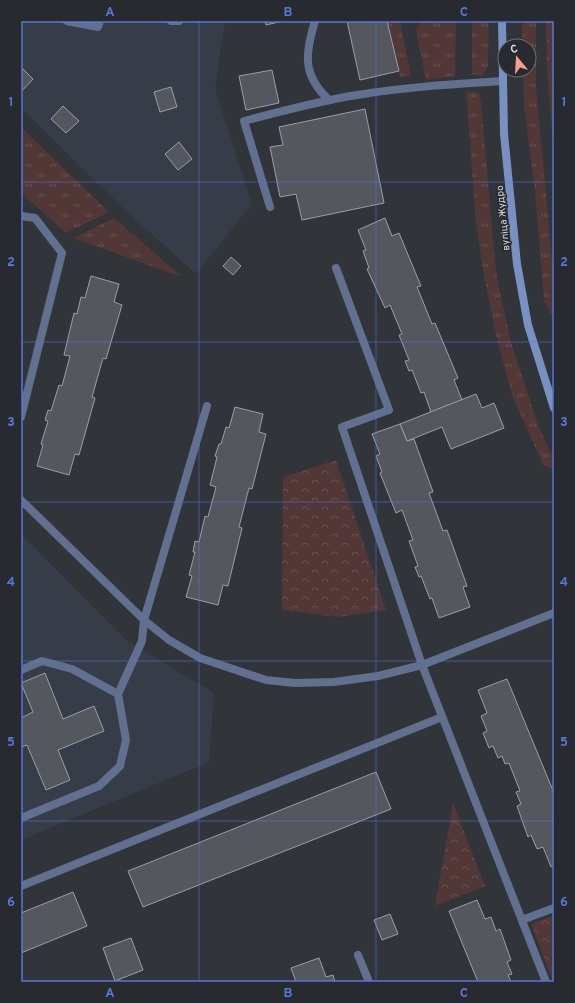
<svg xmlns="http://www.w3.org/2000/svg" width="575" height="1003" font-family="Overpass,sans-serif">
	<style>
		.built { fill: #373d48 }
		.grass { fill: url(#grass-tufts) }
		.park { fill: url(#park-crowns) }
		.building { fill: #54575d; stroke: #9b9fa6 }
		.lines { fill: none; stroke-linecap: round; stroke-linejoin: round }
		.lane { stroke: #60708e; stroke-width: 8 }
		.secondary { stroke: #7891c1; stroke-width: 8 }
		.grid { fill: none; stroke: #5578da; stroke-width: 1; stroke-opacity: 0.55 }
		.labels { text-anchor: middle; stroke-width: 3; stroke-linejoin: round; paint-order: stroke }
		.street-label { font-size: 10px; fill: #d8dade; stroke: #272a2f }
		.neatline { fill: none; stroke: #5578da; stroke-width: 1.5 }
		.grid-label { font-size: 13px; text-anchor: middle; font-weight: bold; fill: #5578da }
	</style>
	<defs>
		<pattern id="grass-tufts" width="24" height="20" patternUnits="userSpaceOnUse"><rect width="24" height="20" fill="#513735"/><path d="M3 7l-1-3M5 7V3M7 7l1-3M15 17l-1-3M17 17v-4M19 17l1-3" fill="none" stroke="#695352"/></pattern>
		<pattern id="park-crowns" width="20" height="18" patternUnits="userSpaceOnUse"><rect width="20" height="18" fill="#513735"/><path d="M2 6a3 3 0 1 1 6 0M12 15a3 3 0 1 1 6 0" fill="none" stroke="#695352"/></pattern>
	</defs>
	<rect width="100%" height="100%" fill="#313439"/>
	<!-- built -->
	<g class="built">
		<polygon points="21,21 225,21 215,89 252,204 196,274 126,211 21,108"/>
		<polygon points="21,534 127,641 214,693 209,762 21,840"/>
	</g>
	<!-- grass -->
	<g class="grass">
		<polygon points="387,21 400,21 411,76 400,77"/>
		<polygon points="420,21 456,21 455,76 426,80 416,31"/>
		<polygon points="472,21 489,21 488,66 482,76 472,74"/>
		<polygon points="522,21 536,21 536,87 553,269 554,316 551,314 544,300 535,192 524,107 523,70 529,70 529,46 522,46"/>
		<polygon points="466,91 479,93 481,102 496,272 510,339 539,428 554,459 554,469 544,466 513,398 498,344 484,276 476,222"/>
		<polygon points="21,127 109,212 66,233 21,193"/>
		<polygon points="114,218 182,277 73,238"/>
	</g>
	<!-- park -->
	<g class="park">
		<polygon points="546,21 554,21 554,154 547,69"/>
		<polygon points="336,460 386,610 338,617 282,610 283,477"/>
		<polygon points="453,803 485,886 435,906"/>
		<polygon points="554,915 554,982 553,982 531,924"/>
	</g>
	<!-- building -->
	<g class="building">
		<polygon points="265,21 283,21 266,25"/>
		<polygon points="347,21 387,21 399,71 360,80"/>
		<polygon points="21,67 33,79 21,92"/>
		<polygon points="272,70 279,103 246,110 239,76"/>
		<polygon points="171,87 177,107 160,112 154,92"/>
		<polygon points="63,106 79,121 66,133 51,119"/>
		<polygon points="365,109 384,203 302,220 296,194 280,197 270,147 283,145 279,127"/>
		<polygon points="179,142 192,159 178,170 165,154"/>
		<polygon points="385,218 392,236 399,233 421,286 417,287 432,324 435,323 458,378 454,380 462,400 431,412 424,392 421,393 412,370 409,371 405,361 409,360 399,335 402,334 390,305 385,308 367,269 369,268 363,251 366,250 358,230"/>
		<polygon points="231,257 241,266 233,275 223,266"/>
		<polygon points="91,276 119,284 114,302 122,305 106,359 103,358 92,397 95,398 79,455 75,454 69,475 37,466 43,445 41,444 48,421 45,420 48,410 51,411 59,385 62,386 70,356 64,355 74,313 77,314 81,297 85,298"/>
		<polygon points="476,394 482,408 494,403 504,428 451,449 442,427 407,441 400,424"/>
		<polygon points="235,407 263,414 259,432 266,434 252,489 249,488 239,527 242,528 228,586 223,585 218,605 186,597 192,576 189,575 195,552 193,552 195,541 199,542 205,516 208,517 216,487 210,485 217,457 215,456 219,444 221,444 226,427 229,428"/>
		<polygon points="400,424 407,441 414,439 433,492 429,493 443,531 447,530 467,586 463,587 470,607 439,618 432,598 430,599 421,576 419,577 415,567 418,566 409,541 413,540 402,510 396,513 380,473 382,472 376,456 380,454 372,434"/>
		<polygon points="45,673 63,719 94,706 104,731 58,750 70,780 46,790 27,745 21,747 21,718 33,712 21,683"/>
		<polygon points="507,679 554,793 554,865 551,867 543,847 537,849 531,835 528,837 517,806 521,804 516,792 520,791 509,763 505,764 502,756 498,758 493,746 489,748 483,733 487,731 481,716 487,713 478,690"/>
		<polygon points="376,772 391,809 143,907 128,871"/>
		<polygon points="73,892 87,926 21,953 21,913"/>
		<polygon points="477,900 485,919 491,917 496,931 500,929 511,960 507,962 512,974 508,975 511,982 478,982 449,911"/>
		<polygon points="390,914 398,934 382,940 374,920"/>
		<polygon points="131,938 143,970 115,981 103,948"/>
		<polygon points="319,958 326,977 333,975 335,982 296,982 291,968"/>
	</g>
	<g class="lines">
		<!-- lane -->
		<g class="lane">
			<polyline points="67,21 98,27 100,21"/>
			<polyline points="171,21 179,21"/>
			<path d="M 315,21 C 305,54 302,75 329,100"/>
			<path d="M 270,207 L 244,121 C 282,111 319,101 357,95 C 405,87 454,84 503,81"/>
			<polyline points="21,216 35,218 62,253 21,417"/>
			<polyline points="336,268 389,410 342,427 422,665 546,982"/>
			<polyline points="21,500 144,620 169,640 200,658 266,680 295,683 334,682 378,676 422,665 554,613"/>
			<polyline points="21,670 42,661 72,669 118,694"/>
			<polyline points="21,818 99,786 120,766 126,740 118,694 142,641 144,620 207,406"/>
			<polyline points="21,886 442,717"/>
			<polyline points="522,920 554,908"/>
			<polyline points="358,955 369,982"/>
		</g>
		<!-- secondary -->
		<polyline class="secondary" points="502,21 504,134 517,264 528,325 554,408"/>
	</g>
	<!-- grid -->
	<path class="grid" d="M 199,21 L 199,982M 376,21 L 376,982M 21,182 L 554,182M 21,342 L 554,342M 21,502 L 554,502M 21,661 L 554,661M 21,821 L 554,821"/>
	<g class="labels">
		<!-- street labels -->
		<g class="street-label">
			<text transform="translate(502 218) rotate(-96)" y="4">вуліца Жудро</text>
		</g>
	</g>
	<!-- border -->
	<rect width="575" height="1003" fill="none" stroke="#272a2f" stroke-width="44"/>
	<!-- north arrow -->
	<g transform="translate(517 58) rotate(342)"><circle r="19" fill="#272a2f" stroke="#6e7075"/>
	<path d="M0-3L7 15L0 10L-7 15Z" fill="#f59c94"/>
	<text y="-6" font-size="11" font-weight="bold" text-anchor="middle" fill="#d8dade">С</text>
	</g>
	<rect x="22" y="22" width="531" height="959" class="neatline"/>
	<g class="grid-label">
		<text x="110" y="16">A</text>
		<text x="288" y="16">B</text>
		<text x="464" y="16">C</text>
		<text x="11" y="106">1</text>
		<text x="564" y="106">1</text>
		<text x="11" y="266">2</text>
		<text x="564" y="266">2</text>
		<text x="11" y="426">3</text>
		<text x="564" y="426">3</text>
		<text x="11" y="586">4</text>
		<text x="564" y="586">4</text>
		<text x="11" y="746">5</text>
		<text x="564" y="746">5</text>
		<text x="11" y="906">6</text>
		<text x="564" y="906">6</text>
		<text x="110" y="997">A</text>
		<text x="288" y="997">B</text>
		<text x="464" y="997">C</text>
	</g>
</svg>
